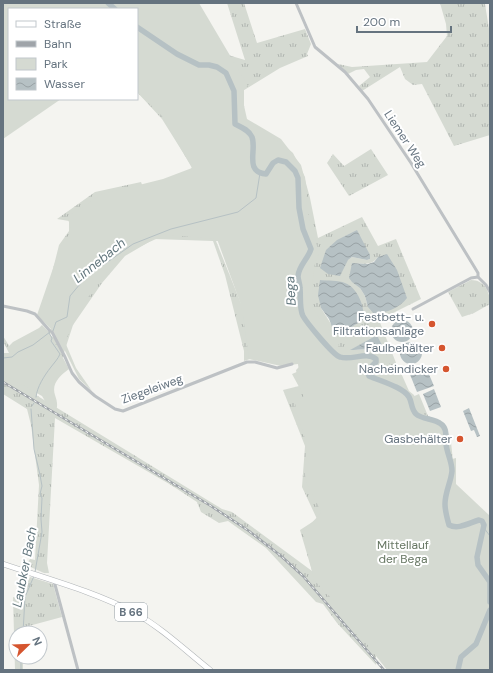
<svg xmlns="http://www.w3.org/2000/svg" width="493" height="673" font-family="'DM Sans',sans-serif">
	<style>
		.grass { fill: url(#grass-tufts); fill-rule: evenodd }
		.park { fill: #d5dad2 }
		.water { fill: url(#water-waves) }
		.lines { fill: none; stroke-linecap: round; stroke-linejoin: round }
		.stream { stroke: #b6c1c4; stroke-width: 1 }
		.river { stroke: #b6c1c4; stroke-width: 5.5 }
		.primary-casing { stroke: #b1b5b8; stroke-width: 6 }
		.street { stroke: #bdc1c4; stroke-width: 3 }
		.primary { stroke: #fff; stroke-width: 5 }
		.rail-casing { stroke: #9fa4a9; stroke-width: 2.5 }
		.rail { stroke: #fff; stroke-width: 1; stroke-dasharray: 3; stroke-linecap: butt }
		.poi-dot { fill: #d5552f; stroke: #fff; stroke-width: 1.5 }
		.labels { text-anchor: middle; stroke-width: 4; stroke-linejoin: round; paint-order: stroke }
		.shield { fill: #fff; stroke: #939da5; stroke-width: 1 }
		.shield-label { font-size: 11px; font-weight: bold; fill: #65737f }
		.street-label { font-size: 12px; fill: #65737f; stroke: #fff }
		.poi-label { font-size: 12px; fill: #65737f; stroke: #fff; text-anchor: end }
		.park-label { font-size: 12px; fill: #677763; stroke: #fff }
		.water-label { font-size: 13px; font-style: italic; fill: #61757c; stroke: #fff }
	</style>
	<defs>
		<pattern id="grass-tufts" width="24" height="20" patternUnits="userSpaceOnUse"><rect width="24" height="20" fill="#d5dad2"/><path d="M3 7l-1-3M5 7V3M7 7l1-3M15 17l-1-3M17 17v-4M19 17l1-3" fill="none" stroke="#b0b5b0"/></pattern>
		<pattern id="water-waves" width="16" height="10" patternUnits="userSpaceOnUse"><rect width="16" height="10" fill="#b6c1c4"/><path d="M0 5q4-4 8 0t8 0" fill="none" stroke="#98a1a4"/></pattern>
	</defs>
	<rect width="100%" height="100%" fill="#f4f4f0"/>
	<!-- grass -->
	<g class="grass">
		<path d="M 134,3 L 194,45 L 245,60 L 227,3 L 244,3 L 257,43 L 305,29 L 311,44 L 307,54 L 308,56 L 280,68 L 241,92 L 247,119 L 281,139 L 301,165 L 310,198 L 318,238 L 362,217 L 378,246 L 396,239 L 421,299 L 379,320 L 410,398 L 419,394 L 428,416 L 444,423 L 451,442 L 455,480 L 451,511 L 490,670 L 376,652 L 376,665 L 337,623 L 323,604 L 316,602 L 266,548 L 228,521 L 219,523 L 201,512 L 197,502 L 171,485 L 55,418 L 47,563 L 49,573 L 44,573 L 26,565 L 30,559 L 35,560 L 39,485 L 31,425 L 27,409 L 3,394 L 3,353 L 9,353 L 3,341 L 3,336 L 13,352 L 48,333 L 55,339 L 51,321 L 108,252 L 155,229 L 137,186 L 110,195 L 50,281 L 59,245 L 69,231 L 69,221 L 57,219 L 95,192 L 141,182 L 159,228 L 192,167 L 162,119 L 137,92 L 137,9 ZM 357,231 L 370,259 L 367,260 L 352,257 L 348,260 ZM 154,239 L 213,241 L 225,275 L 244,351 L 244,361 L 250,359 L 264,361 L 216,241 L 278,243 L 299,367 L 296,370 L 299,386 L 283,390 L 305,446 L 302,487 L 317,519 L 300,530 L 312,571 L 232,512 L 222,509 L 36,395 L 61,362 L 73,325 L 102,283 L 125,256 ZM 378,257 L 368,307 L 365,296 L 360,288 L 357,263 C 366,264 372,265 378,257 ZM 320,280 C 341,284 353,281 361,304 C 363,310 364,314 363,320 L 350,328 L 331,324 L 321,308 ZM 377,335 L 386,354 C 376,345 363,351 351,350 Z"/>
		<polygon points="440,3 485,4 490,35 490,135 454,146 422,84 413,85 405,79 400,67 362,91 359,86 370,77 364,69 356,70 348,74 338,64 352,67 427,62 447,36 446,24"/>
		<polygon points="371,149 388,175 349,196 327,163 333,154 344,166"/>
		<path d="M 471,280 C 484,280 490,291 490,304 L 474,313 L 462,317 L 448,292 Z"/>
		<polygon points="30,577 53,584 62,617 25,627 25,633 16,633 16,657 23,657 23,670 15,670 13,597 20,599"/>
	</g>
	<!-- park -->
	<path class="park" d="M 3,3 L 199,3 L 248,86 L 244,88 L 244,119 L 285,146 L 293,153 L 305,177 L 307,193 L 306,207 L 319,253 L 315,263 L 312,286 L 313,308 L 316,314 L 338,341 L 339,346 L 338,347 L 338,348 L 354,351 L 373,349 L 383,352 C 391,363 387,365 401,373 L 409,391 L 414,395 L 421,413 L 443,423 L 447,428 L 450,440 L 449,450 L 452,459 L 456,458 L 456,484 L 490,516 L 490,670 L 387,670 L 331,598 L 314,580 L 303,532 L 321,513 C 318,501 308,492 306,480 C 303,469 307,457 306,446 C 305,430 295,417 295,401 L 304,396 L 292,374 L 299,371 L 298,364 L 281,366 L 249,359 L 243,316 L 240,302 L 217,239 L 168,235 C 165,238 160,237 156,239 C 143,245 128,252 116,260 L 80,308 L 65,342 L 76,368 L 92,391 L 79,379 L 61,343 L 53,332 L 50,334 L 69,369 C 61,375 51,383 55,395 C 57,401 58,405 56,411 L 48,406 L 42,396 L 3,374 L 3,355 L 11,353 L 8,347 L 13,342 L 39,328 L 42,325 L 48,331 L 51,329 L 37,315 L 60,248 L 72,230 L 67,217 L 96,198 L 103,194 L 163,179 L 192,168 L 162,116 L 137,92 L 137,9 L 9,9 L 9,99 L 61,99 L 3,139 Z"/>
	<!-- water -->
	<g class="water">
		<polygon points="357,230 370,255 370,259 367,260 352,257 348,260 340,276 328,274 320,268 326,250 337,240"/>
		<path d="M 387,254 L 397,270 L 407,298 C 400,308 385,313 374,314 L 368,307 L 365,296 L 360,288 L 352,282 L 349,278 L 352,263 L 368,264 L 374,262 L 378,257 Z"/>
		<path d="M 320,280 C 328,281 338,280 345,283 C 357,287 366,308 363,320 L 339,335 L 334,332 L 329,319 L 321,308 L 318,295 Z"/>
		<circle cx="402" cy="331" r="11"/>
		<path d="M 377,335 L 387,355 C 376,345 364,351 350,350 Z"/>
		<circle cx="411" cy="353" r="11"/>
		<polygon points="425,365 434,386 417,392 409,372"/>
		<polygon points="434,389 441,407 430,411 423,394"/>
		<polygon points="469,408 480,436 477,437 474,430 471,431 463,411"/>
	</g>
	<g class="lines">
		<!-- stream -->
		<g class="stream">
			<polyline points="53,331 56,322 67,317 70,296 85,278 133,244 171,229 238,212 256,198 260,173"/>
			<polyline points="3,358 12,357 18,352 33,345 50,332"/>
			<path d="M 36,397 C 37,387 44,376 51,367 C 54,363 58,359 60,354 L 51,341 L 52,338 L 49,333"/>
			<polyline points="32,406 34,403"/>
			<polyline points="31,409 34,449 40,475 42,486 40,494 42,498 41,519 42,532 35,572"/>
			<polyline points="484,528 490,536"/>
			<polyline points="23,633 25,597 34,576"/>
			<polyline points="21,670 21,657"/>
		</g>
		<!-- river -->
		<g class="river">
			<polyline points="108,3 115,9"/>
			<path d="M 137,27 L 177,54 L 199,65 L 209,65 L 217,67 L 226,73 L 234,91 L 235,124 C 241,127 249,130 252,137 C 257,150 244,172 266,174 L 273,163 L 278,160 L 286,162 L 295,171 L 298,178 L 299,208 L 303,229 L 311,249 C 308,259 299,265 298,276 C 298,280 300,284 300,288 C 301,297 299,308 303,316 C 307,323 333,355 340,357 C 352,361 366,351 376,359 L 376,362 L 367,371 L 369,376 C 380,381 403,387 409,397 C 412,402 411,409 416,414 C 423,420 434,418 441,424 C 448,429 445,437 446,444 C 447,454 452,461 452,471 C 451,482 445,492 445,504 C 445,511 447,518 449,525 C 458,530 469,523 479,520 L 482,521 L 484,525 L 477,557 L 478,565 L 490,582 L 490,602"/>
			<polyline points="458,670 461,657 476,644 490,610"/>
		</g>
		<!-- primary casing -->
		<g class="primary-casing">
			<path id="primary" d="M 3,564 C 47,579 93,591 135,613 C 162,628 186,651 210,670"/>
		</g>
		<!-- street -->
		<g class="street">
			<polyline points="296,3 315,47 345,72 368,99 411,163 475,268 478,273 478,277 486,285 490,292"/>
			<polyline points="3,306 27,311 35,314 50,331"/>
			<polyline points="413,309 471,278 478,277"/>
			<polyline points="52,332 65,357 72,373 79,382 95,396 115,409 123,411 247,362 255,362 277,368 292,364"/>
			<polyline points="54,581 78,670"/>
		</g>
		<!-- primary -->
		<use href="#primary" class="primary"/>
		<!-- rail casing -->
		<g class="rail-casing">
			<polyline id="rail" points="3,382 211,506 249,531 281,556 303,576 384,670"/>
		</g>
		<!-- rail -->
		<use href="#rail" class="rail"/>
	</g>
	<!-- markers -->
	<g class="poi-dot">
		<circle cx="432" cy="324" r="4"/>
		<circle cx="442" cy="348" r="4"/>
		<circle cx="446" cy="369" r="4"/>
		<circle cx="460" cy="439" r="4"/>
	</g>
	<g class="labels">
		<!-- shield labels -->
		<rect class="shield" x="115" y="603" width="32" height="18" rx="3"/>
		<g class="shield-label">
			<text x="131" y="616">B 66</text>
		</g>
		<!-- street labels -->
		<g class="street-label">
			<text transform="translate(405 139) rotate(57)" y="4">Liemer Weg</text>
			<text transform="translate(152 389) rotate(-20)" y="4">Ziegeleiweg</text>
		</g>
		<!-- poi labels -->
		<g class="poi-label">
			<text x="424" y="321">Festbett- u.<tspan x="424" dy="14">Filtrationsanlage</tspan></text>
			<text x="434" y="352">Faulbehälter</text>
			<text x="438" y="373">Nacheindicker</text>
			<text x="452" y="443">Gasbehälter</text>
		</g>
		<!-- park labels -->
		<g class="park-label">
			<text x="403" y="549">Mittellauf<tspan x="403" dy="14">der Bega</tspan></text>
		</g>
		<!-- water labels -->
		<g class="water-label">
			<text transform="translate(99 260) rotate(-39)" y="5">Linnebach</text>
			<text transform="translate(290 291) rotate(-93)" y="5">Bega</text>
			<text transform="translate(24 567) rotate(-79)" y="5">Laubker Bach</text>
		</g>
	</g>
	<!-- border -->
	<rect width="493" height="673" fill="none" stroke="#65737f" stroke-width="8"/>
	<!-- legend -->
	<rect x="8" y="8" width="130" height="92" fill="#ffffff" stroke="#c1c7cc"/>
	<rect x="16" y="21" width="20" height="6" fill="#ffffff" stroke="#c1c7cc"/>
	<text x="44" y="28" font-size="12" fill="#65737f">Straße</text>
	<rect x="16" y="41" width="20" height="6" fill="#9fa4a9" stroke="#c1c7cc"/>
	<text x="44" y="48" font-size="12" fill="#65737f">Bahn</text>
	<rect x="16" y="58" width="20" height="12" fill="#d5dad2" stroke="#c1c7cc"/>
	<text x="44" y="68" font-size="12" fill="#65737f">Park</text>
	<rect x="16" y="78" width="20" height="12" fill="url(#water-waves)" stroke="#c1c7cc"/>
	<text x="44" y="88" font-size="12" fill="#65737f">Wasser</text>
	<!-- north arrow -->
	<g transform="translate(28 645) rotate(67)"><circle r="19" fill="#ffffff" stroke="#c1c7cc"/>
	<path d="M0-3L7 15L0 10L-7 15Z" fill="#d5552f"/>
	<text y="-6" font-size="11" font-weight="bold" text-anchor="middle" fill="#65737f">N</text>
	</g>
	<!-- scale -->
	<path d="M357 26v6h94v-6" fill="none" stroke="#65737f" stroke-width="2"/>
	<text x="363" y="26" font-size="12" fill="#65737f" stroke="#ffffff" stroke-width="3" paint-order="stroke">200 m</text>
</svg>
